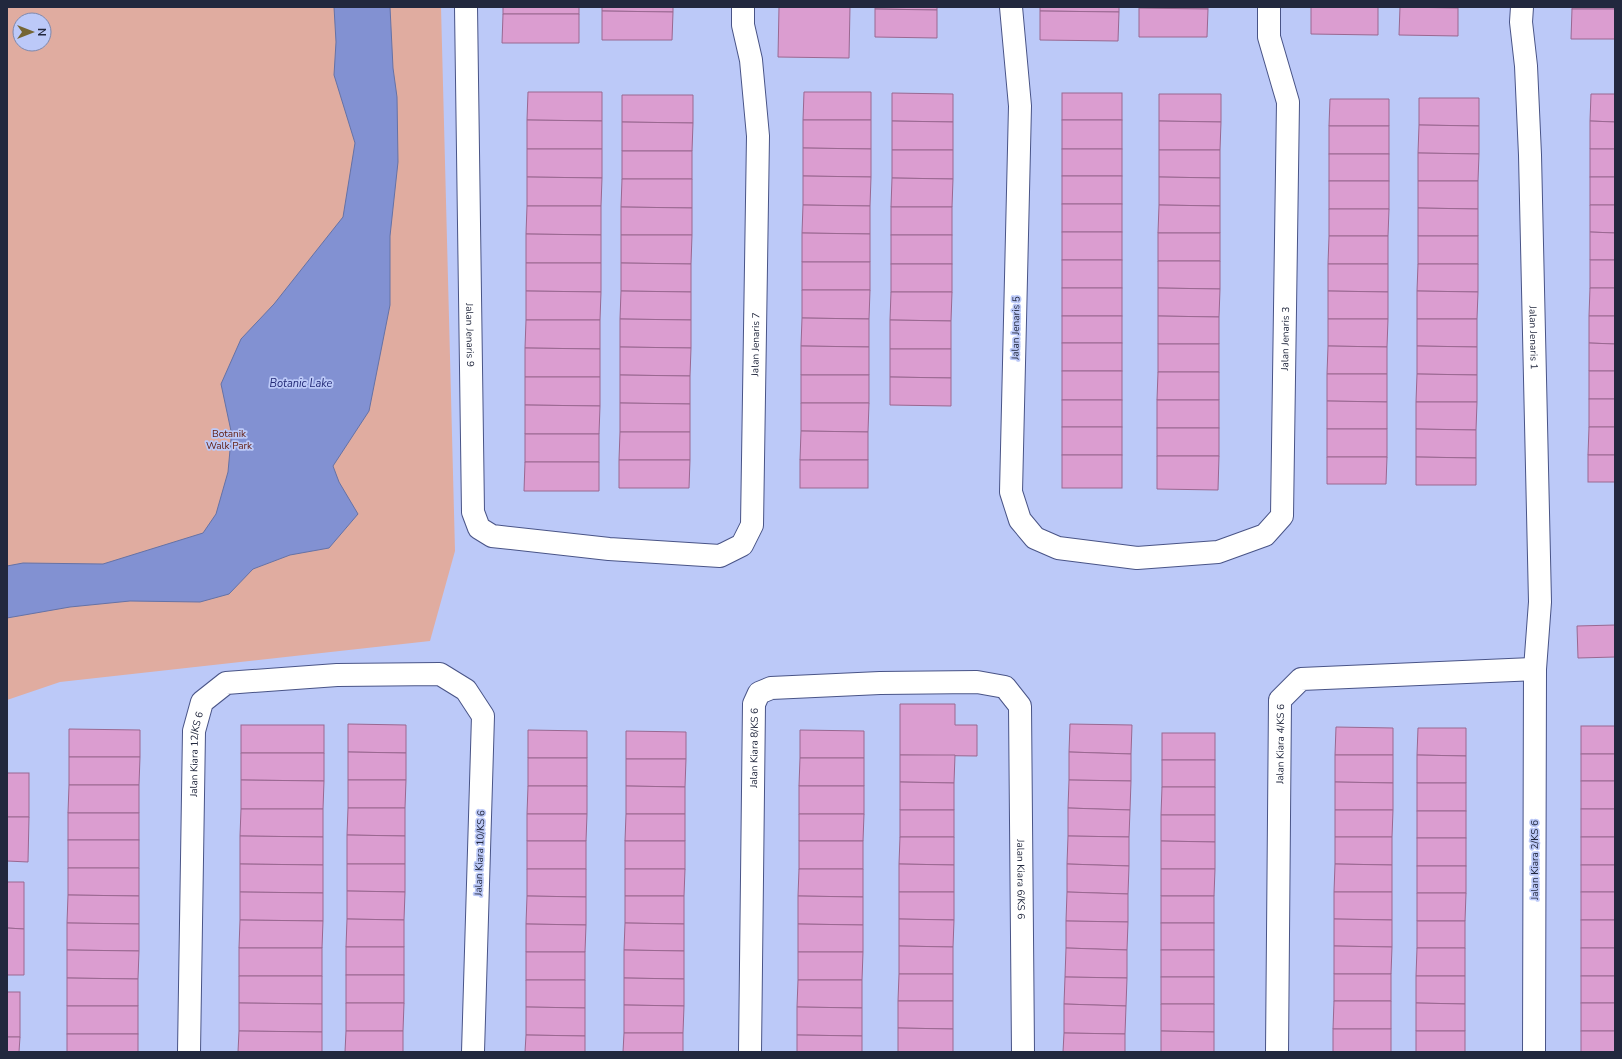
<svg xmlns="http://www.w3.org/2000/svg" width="1622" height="1059" font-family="'Nunito Sans',sans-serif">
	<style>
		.green { fill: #e0aca0; fill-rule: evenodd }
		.water { fill: #8291d2; stroke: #6572a6 }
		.building { fill: #db9dd0; stroke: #9a6891 }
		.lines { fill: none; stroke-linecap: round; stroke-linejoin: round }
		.street-casing { stroke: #495487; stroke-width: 24 }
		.street { stroke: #fff; stroke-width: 22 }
		.labels { text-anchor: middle; stroke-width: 3.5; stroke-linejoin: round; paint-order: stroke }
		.street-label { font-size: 10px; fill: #22283e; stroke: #bcc9f8 }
		.park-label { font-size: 10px; fill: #601b0d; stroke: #bcc9f8 }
		.water-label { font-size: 11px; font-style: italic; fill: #232a76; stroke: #bcc9f8 }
	</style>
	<rect width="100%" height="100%" fill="#bcc9f8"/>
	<!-- green -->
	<path class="green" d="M 7,7 L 441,7 L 455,551 L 430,641 L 60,682 L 7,700 ZM 20,20 L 44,20 L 44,44 L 20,44 Z"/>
	<!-- water -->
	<polygon class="water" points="334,7 390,7 393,68 397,97 398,162 390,236 390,305 369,411 333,466 339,482 358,514 329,548 290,555 253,569 229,594 200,602 130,601 70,607 7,618 7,566 23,563 103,564 203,533 216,514 228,472 231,439 231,431 221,384 241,339 274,304 343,217 355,143 334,75 336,42"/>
	<!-- building -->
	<g class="building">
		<rect x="503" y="7" width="76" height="7"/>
		<polygon points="602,7 673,7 673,12 602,11"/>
		<polygon points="779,7 850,7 849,58 778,57"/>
		<polygon points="875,7 937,7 937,10 875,9"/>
		<polygon points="1040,7 1119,7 1119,12 1040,11"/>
		<polygon points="1139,7 1208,7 1208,9 1139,8"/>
		<polygon points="1311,7 1378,7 1378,35 1311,34"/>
		<polygon points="1400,7 1458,8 1458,36 1399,35"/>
		<rect x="1572" y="7" width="43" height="2"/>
		<polygon points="1139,8 1208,9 1207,37 1139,37"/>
		<polygon points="875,9 937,10 937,38 875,37"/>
		<polygon points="1572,9 1615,9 1615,39 1571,39"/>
		<polygon points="602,11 673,12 672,40 602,40"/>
		<polygon points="1040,11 1119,12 1118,41 1040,40"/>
		<polygon points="503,14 579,14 579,43 502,43"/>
		<polygon points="528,92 602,92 602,121 527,120"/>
		<polygon points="804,92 871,92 871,120 803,120"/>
		<polygon points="892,93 953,94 953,122 892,121"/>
		<rect x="1062" y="93" width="60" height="27"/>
		<polygon points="1159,94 1221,94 1221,122 1159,121"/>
		<polygon points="1591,94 1615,94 1615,122 1590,121"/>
		<polygon points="622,95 693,95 693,123 622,122"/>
		<polygon points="1419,98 1479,98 1479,126 1419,125"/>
		<polygon points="1330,99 1389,99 1389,126 1329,126"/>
		<polygon points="527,120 602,121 602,149 527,149"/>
		<polygon points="803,120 871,120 871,149 803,148"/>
		<rect x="1062" y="120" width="60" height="29"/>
		<polygon points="892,121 953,122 953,150 892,150"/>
		<polygon points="1159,121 1221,122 1220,150 1159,150"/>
		<polygon points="1590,121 1615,122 1615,149 1590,149"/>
		<polygon points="622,122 693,123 692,151 622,151"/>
		<polygon points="1419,125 1479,126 1479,154 1418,153"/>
		<rect x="1329" y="126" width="60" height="28"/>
		<polygon points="803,148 871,149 871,177 803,176"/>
		<polygon points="527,149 602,149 602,178 527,177"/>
		<rect x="1062" y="149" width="60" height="27"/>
		<rect x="1590" y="149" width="25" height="28"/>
		<polygon points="892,150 953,150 953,179 892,178"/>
		<polygon points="1159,150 1220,150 1220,178 1159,177"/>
		<rect x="622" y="151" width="70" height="28"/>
		<polygon points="1418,153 1479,154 1478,181 1418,181"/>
		<rect x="1329" y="154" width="60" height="27"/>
		<polygon points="803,176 871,177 870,206 803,205"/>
		<rect x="1062" y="176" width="60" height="28"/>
		<polygon points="527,177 602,178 601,206 527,206"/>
		<polygon points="1159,177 1220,178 1220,206 1159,205"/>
		<rect x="1590" y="177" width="25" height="28"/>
		<polygon points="892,178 953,179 952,207 891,207"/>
		<polygon points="622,179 692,179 692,208 621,207"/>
		<rect x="1329" y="181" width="60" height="28"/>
		<polygon points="1418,181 1478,181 1478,209 1418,208"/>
		<rect x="1062" y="204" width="60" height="28"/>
		<polygon points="803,205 870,206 870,234 802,233"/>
		<polygon points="1159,205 1220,206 1220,233 1158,233"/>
		<polygon points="1590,205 1615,205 1615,233 1590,232"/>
		<polygon points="527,206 601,206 601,235 526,234"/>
		<polygon points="621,207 692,208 692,235 621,235"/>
		<rect x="891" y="207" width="61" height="28"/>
		<polygon points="1418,208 1478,209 1478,236 1418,236"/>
		<polygon points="1329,209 1389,209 1388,236 1329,236"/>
		<rect x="1062" y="232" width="60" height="28"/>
		<polygon points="1590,232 1615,233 1615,260 1590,260"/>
		<polygon points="802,233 870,234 870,262 802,262"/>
		<rect x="1158" y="233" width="62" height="28"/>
		<polygon points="526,234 601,235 601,263 526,263"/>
		<polygon points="621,235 692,235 691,264 621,263"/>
		<rect x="891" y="235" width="61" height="29"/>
		<polygon points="1329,236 1388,236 1388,264 1328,264"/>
		<rect x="1418" y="236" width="60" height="28"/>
		<rect x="1062" y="260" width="60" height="28"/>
		<rect x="1590" y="260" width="25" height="28"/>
		<polygon points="1158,261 1220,261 1220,289 1158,288"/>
		<rect x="802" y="262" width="68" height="28"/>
		<polygon points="526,263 601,263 601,292 526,291"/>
		<polygon points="621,263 691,264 691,292 621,291"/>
		<rect x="891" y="264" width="61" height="28"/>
		<polygon points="1328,264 1388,264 1388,292 1328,291"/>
		<polygon points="1418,264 1478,264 1478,292 1417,291"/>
		<rect x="1062" y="288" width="60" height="28"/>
		<polygon points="1158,288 1220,289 1219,317 1158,316"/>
		<polygon points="1590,288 1615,288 1615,316 1589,316"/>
		<polygon points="802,290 870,290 869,319 802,318"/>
		<polygon points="526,291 601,292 600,320 526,320"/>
		<polygon points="621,291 691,292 691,320 620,319"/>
		<polygon points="1328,291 1388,292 1388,319 1328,319"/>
		<polygon points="1417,291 1478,292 1477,319 1417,319"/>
		<polygon points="891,292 952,292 951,321 890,320"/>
		<rect x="1062" y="316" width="60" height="27"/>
		<polygon points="1158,316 1219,317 1219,344 1158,344"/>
		<polygon points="1589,316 1615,316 1615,344 1589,343"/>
		<polygon points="802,318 869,319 869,347 801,346"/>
		<polygon points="620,319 691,320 691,348 620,347"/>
		<polygon points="1328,319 1388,319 1387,347 1328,346"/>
		<polygon points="1417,319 1477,319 1477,347 1417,346"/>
		<polygon points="526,320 600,320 600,349 525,348"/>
		<polygon points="890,320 951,321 951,349 890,349"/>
		<rect x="1062" y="343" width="60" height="28"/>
		<polygon points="1589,343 1615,344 1615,371 1589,371"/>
		<rect x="1158" y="344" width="61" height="28"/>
		<polygon points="801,346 869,347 869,375 801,375"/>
		<polygon points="1328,346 1387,347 1387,374 1327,374"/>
		<polygon points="1417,346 1477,347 1477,375 1417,374"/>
		<polygon points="620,347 691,348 690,376 620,375"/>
		<polygon points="525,348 600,349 600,377 525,377"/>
		<polygon points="890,349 951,349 951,378 890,377"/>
		<rect x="1062" y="371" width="60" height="29"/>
		<rect x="1589" y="371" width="26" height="28"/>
		<polygon points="1158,372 1219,372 1219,400 1157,400"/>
		<polygon points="1327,374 1387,374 1387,402 1327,401"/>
		<polygon points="1417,374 1477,375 1477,402 1416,402"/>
		<polygon points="620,375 690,376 690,404 620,403"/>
		<rect x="801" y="375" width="68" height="28"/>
		<polygon points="525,377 600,377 600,406 525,405"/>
		<polygon points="890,377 951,378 951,406 890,405"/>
		<rect x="1589" y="399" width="26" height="28"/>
		<rect x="1062" y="400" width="60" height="27"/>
		<rect x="1157" y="400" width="62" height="28"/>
		<polygon points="1327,401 1387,402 1387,429 1327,429"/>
		<polygon points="1416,402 1477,402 1476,430 1416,429"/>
		<polygon points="620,403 690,404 690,432 620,432"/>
		<polygon points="801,403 869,403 868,432 801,431"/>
		<polygon points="525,405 600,406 599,434 525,434"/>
		<rect x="1062" y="427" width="60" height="28"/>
		<polygon points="1589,427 1615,427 1615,455 1588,455"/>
		<rect x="1157" y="428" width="62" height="28"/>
		<rect x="1327" y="429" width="60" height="28"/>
		<polygon points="1416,429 1476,430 1476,458 1416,457"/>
		<polygon points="801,431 868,432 868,460 800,460"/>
		<polygon points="620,432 690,432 690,460 619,460"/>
		<rect x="525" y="434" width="74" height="28"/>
		<rect x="1062" y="455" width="60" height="33"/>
		<rect x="1588" y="455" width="27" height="27"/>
		<polygon points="1157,456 1219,456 1218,490 1157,489"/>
		<polygon points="1327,457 1387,457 1386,484 1327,484"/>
		<polygon points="1416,457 1476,458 1476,485 1416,485"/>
		<polygon points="619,460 690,460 689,488 619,488"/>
		<rect x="800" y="460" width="68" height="28"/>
		<polygon points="525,462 599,462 599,491 524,491"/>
		<polygon points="1615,625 1615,657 1578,658 1577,626"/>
		<polygon points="900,704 955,704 955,725 977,725 977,756 900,755"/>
		<polygon points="348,724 406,725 406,753 348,752"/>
		<polygon points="1070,724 1132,725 1131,754 1069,752"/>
		<rect x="241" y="725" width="83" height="28"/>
		<rect x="1581" y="726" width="34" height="28"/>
		<polygon points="1336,727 1393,728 1393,755 1335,755"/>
		<polygon points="1418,728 1466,728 1466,756 1417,755"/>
		<polygon points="69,729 140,730 140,757 69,757"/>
		<polygon points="528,730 587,731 587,758 528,758"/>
		<polygon points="800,730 864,731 864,758 800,758"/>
		<polygon points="626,731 686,732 686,759 626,759"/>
		<rect x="1162" y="733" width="53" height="27"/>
		<polygon points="348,752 406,753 406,780 348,780"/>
		<polygon points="1069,752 1131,754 1131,781 1069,780"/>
		<polygon points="241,753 324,753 324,781 241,780"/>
		<rect x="1581" y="754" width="34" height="27"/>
		<polygon points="900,755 955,755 954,783 900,782"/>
		<polygon points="1335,755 1393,755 1393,783 1335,782"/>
		<polygon points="1417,755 1466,756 1466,783 1417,783"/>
		<polygon points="69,757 140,757 139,785 69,785"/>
		<rect x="528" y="758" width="59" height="28"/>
		<polygon points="800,758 864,758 864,786 799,786"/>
		<polygon points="626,759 686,759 685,787 626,786"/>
		<rect x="1162" y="760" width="53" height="27"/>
		<rect x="7" y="773" width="22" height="44"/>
		<polygon points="241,780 324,781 323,809 241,809"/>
		<polygon points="348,780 406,780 405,808 348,808"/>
		<polygon points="1069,780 1131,781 1130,810 1068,808"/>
		<rect x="1581" y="781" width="34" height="28"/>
		<polygon points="900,782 954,783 954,810 900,810"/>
		<polygon points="1335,782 1393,783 1393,810 1335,810"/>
		<rect x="1417" y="783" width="49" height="28"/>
		<polygon points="69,785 139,785 139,813 68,813"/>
		<polygon points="528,786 587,786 587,814 527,814"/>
		<polygon points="626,786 685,787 685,814 626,814"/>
		<rect x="799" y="786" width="65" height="28"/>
		<polygon points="1162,787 1215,787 1215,815 1161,815"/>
		<polygon points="348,808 405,808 405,836 347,835"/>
		<polygon points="1068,808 1130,810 1129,837 1068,836"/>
		<polygon points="241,809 323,809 323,837 240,836"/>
		<rect x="1581" y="809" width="34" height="28"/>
		<rect x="900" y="810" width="54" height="27"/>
		<polygon points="1335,810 1393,810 1392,837 1335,837"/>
		<rect x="1417" y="811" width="49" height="27"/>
		<rect x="68" y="813" width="71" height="27"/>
		<polygon points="527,814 587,814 586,841 527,841"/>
		<polygon points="626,814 685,814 685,841 625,841"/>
		<polygon points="799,814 864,814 863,841 799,841"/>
		<polygon points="1161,815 1215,815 1215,842 1161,841"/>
		<polygon points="7,817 29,817 28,862 7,861"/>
		<polygon points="347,835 405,836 405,864 347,864"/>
		<polygon points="240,836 323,837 323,865 240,864"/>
		<polygon points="1068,836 1129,837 1129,866 1067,864"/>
		<polygon points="900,837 954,837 954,865 899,864"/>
		<polygon points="1335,837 1392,837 1392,865 1335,864"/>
		<rect x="1581" y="837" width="34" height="28"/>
		<rect x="1417" y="838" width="49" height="28"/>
		<rect x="68" y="840" width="71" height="28"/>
		<rect x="527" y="841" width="59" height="28"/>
		<rect x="625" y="841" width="60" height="28"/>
		<rect x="799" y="841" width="64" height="28"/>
		<polygon points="1161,841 1215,842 1215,869 1161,869"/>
		<polygon points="240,864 323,865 323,893 240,892"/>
		<polygon points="347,864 405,864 405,892 347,891"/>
		<polygon points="899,864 954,865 954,892 899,892"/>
		<polygon points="1067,864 1129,866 1128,894 1067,892"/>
		<polygon points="1335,864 1392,865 1392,892 1334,892"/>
		<rect x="1581" y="865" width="34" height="27"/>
		<rect x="1417" y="866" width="49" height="27"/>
		<polygon points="68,868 139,868 139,896 68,895"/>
		<polygon points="527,869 586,869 586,897 527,896"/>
		<polygon points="625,869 685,869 684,896 625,896"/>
		<polygon points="799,869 863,869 863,897 798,896"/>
		<polygon points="1161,869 1215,869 1214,896 1161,896"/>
		<polygon points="7,882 24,882 24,929 7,928"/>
		<polygon points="347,891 405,892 404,920 347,919"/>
		<polygon points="240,892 323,893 323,921 240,920"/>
		<polygon points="899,892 954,892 954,920 899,919"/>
		<polygon points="1067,892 1128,894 1128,922 1066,921"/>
		<polygon points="1334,892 1392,892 1392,920 1334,919"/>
		<rect x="1581" y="892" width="34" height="28"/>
		<polygon points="1417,893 1466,893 1465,921 1417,921"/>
		<polygon points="68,895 139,896 139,924 67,923"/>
		<polygon points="527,896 586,897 586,925 526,924"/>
		<polygon points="625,896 684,896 684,924 625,923"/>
		<polygon points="798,896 863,897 863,925 798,924"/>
		<rect x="1161" y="896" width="53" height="27"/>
		<polygon points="347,919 404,920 404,947 346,947"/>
		<polygon points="899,919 954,920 953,947 899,946"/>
		<polygon points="1334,919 1392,920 1392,947 1334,946"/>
		<polygon points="240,920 323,921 322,948 239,948"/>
		<rect x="1581" y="920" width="34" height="28"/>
		<polygon points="1066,921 1128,922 1127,950 1066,948"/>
		<rect x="1417" y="921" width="48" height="27"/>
		<polygon points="67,923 139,924 139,951 67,950"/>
		<polygon points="625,923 684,924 684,951 624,950"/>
		<rect x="1161" y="923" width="53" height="27"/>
		<polygon points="526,924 586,925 585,952 526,952"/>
		<polygon points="798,924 863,925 863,952 798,952"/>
		<polygon points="7,928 24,929 24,975 7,975"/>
		<polygon points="899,946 953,947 953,974 899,974"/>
		<polygon points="1334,946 1392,947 1391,974 1334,974"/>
		<rect x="346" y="947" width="58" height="28"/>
		<rect x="239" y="948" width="83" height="28"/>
		<polygon points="1066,948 1127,950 1127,978 1065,977"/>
		<polygon points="1417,948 1465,948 1465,976 1416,976"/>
		<rect x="1581" y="948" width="34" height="28"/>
		<polygon points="67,950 139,951 138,979 67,978"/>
		<polygon points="624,950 684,951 684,979 624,978"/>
		<rect x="1161" y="950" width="53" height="27"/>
		<rect x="526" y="952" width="59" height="28"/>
		<polygon points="798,952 863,952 862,980 798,980"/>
		<polygon points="899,974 953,974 953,1001 898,1001"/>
		<rect x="1334" y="974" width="57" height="27"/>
		<rect x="346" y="975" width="58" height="28"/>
		<polygon points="239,976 322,976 322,1004 239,1003"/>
		<polygon points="1416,976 1465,976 1465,1004 1416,1003"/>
		<rect x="1581" y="976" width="34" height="27"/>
		<polygon points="1065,977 1127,978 1126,1006 1064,1004"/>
		<rect x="1161" y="977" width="53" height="27"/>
		<polygon points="67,978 138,979 138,1006 67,1006"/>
		<polygon points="624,978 684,979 684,1006 624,1005"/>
		<polygon points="526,980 585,980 585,1008 526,1007"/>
		<polygon points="798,980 862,980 862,1008 797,1007"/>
		<rect x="7" y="992" width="13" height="45"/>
		<polygon points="898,1001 953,1001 953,1029 898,1028"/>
		<polygon points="1334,1001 1391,1001 1391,1029 1333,1029"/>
		<polygon points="239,1003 322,1004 322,1032 239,1031"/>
		<polygon points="346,1003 404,1003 403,1031 346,1031"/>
		<polygon points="1416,1003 1465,1004 1465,1031 1416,1031"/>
		<rect x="1581" y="1003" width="34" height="28"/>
		<polygon points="1064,1004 1126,1006 1125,1034 1064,1033"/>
		<polygon points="1161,1004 1214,1004 1214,1032 1161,1031"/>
		<polygon points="624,1005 684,1006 683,1033 624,1033"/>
		<rect x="67" y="1006" width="71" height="28"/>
		<polygon points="526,1007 585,1008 585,1036 526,1035"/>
		<polygon points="797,1007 862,1008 862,1036 797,1035"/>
		<polygon points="898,1028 953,1029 953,1052 898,1052"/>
		<rect x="1333" y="1029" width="58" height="23"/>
		<polygon points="239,1031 322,1032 322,1052 238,1052"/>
		<polygon points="346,1031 403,1031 403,1052 345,1052"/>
		<polygon points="1161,1031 1214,1032 1214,1052 1161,1052"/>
		<rect x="1416" y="1031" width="49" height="21"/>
		<rect x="1581" y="1031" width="34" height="21"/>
		<polygon points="624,1033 683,1033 683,1052 623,1052"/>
		<polygon points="1064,1033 1125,1034 1125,1052 1063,1052"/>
		<rect x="67" y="1034" width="71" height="18"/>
		<polygon points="526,1035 585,1036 585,1052 525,1052"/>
		<polygon points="797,1035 862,1036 862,1052 797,1052"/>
		<polygon points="7,1037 20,1037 19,1052 7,1052"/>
	</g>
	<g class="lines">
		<!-- street casing -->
		<g class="street-casing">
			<g id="street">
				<path id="s1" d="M 466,7 L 473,512 L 479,528 L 492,536 L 609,549 L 720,556 L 742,545 L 752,525 L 758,136 L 751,60 L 743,25 L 743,7"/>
				<path id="s2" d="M 1011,7 L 1020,106 L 1011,492 L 1020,520 L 1035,538 L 1058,548 L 1137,558 L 1218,552 L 1265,535 L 1282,516 L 1288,102 L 1269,37 L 1269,7"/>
				<path id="s3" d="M 1522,7 L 1521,22 L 1526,66 L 1530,155 L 1540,602 L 1535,669 L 1534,1052"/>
				<path id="s4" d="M 189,1052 L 194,731 L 202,702 L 226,683 L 337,675 L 440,674 L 466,690 L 483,716 L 473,1052"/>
				<path id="s5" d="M 750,1052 L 754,704 L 759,693 L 771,688 L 880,683 L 977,682 L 1005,687 L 1020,706 L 1023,1052"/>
				<path id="s6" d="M 1277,1052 L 1280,700 L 1301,679 L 1535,669"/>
			</g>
		</g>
		<!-- street -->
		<use href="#street" class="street"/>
	</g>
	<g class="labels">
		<!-- street labels -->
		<g class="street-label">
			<text transform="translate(1015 328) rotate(-89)" y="4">Jalan Jenaris 5</text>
			<text dy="4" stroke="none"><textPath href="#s1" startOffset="328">Jalan Jenaris 9</textPath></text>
			<text dy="4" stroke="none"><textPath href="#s3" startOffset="331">Jalan Jenaris 1</textPath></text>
			<text dy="4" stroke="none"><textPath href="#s2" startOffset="977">Jalan Jenaris 3</textPath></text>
			<text dy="4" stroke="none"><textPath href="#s1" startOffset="994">Jalan Jenaris 7</textPath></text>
			<text dy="4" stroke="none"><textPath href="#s6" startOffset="308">Jalan Kiara 4/KS 6</textPath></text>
			<text dy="4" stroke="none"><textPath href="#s5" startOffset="304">Jalan Kiara 8/KS 6</textPath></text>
			<text dy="4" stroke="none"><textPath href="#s4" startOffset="298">Jalan Kiara 12/KS 6</textPath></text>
			<text transform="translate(479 853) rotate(-88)" y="4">Jalan Kiara 10/KS 6</text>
			<text transform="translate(1534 860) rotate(-90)" y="4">Jalan Kiara 2/KS 6</text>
			<text dy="4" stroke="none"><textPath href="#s5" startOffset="805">Jalan Kiara 6/KS 6</textPath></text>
		</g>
		<!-- park labels -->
		<g class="park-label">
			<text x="229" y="437">Botanik<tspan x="229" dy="12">Walk Park</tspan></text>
		</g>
		<!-- water labels -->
		<g class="water-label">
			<text x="301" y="387">Botanic Lake</text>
		</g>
	</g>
	<!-- border -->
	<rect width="1622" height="1059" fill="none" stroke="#22283e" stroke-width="16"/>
	<!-- north arrow -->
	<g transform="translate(32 32) rotate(90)"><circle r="19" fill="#bcc9f8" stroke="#7e89ae"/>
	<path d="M0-3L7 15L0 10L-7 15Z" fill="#756634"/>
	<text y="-6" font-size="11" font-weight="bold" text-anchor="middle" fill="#22283e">N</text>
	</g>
</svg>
